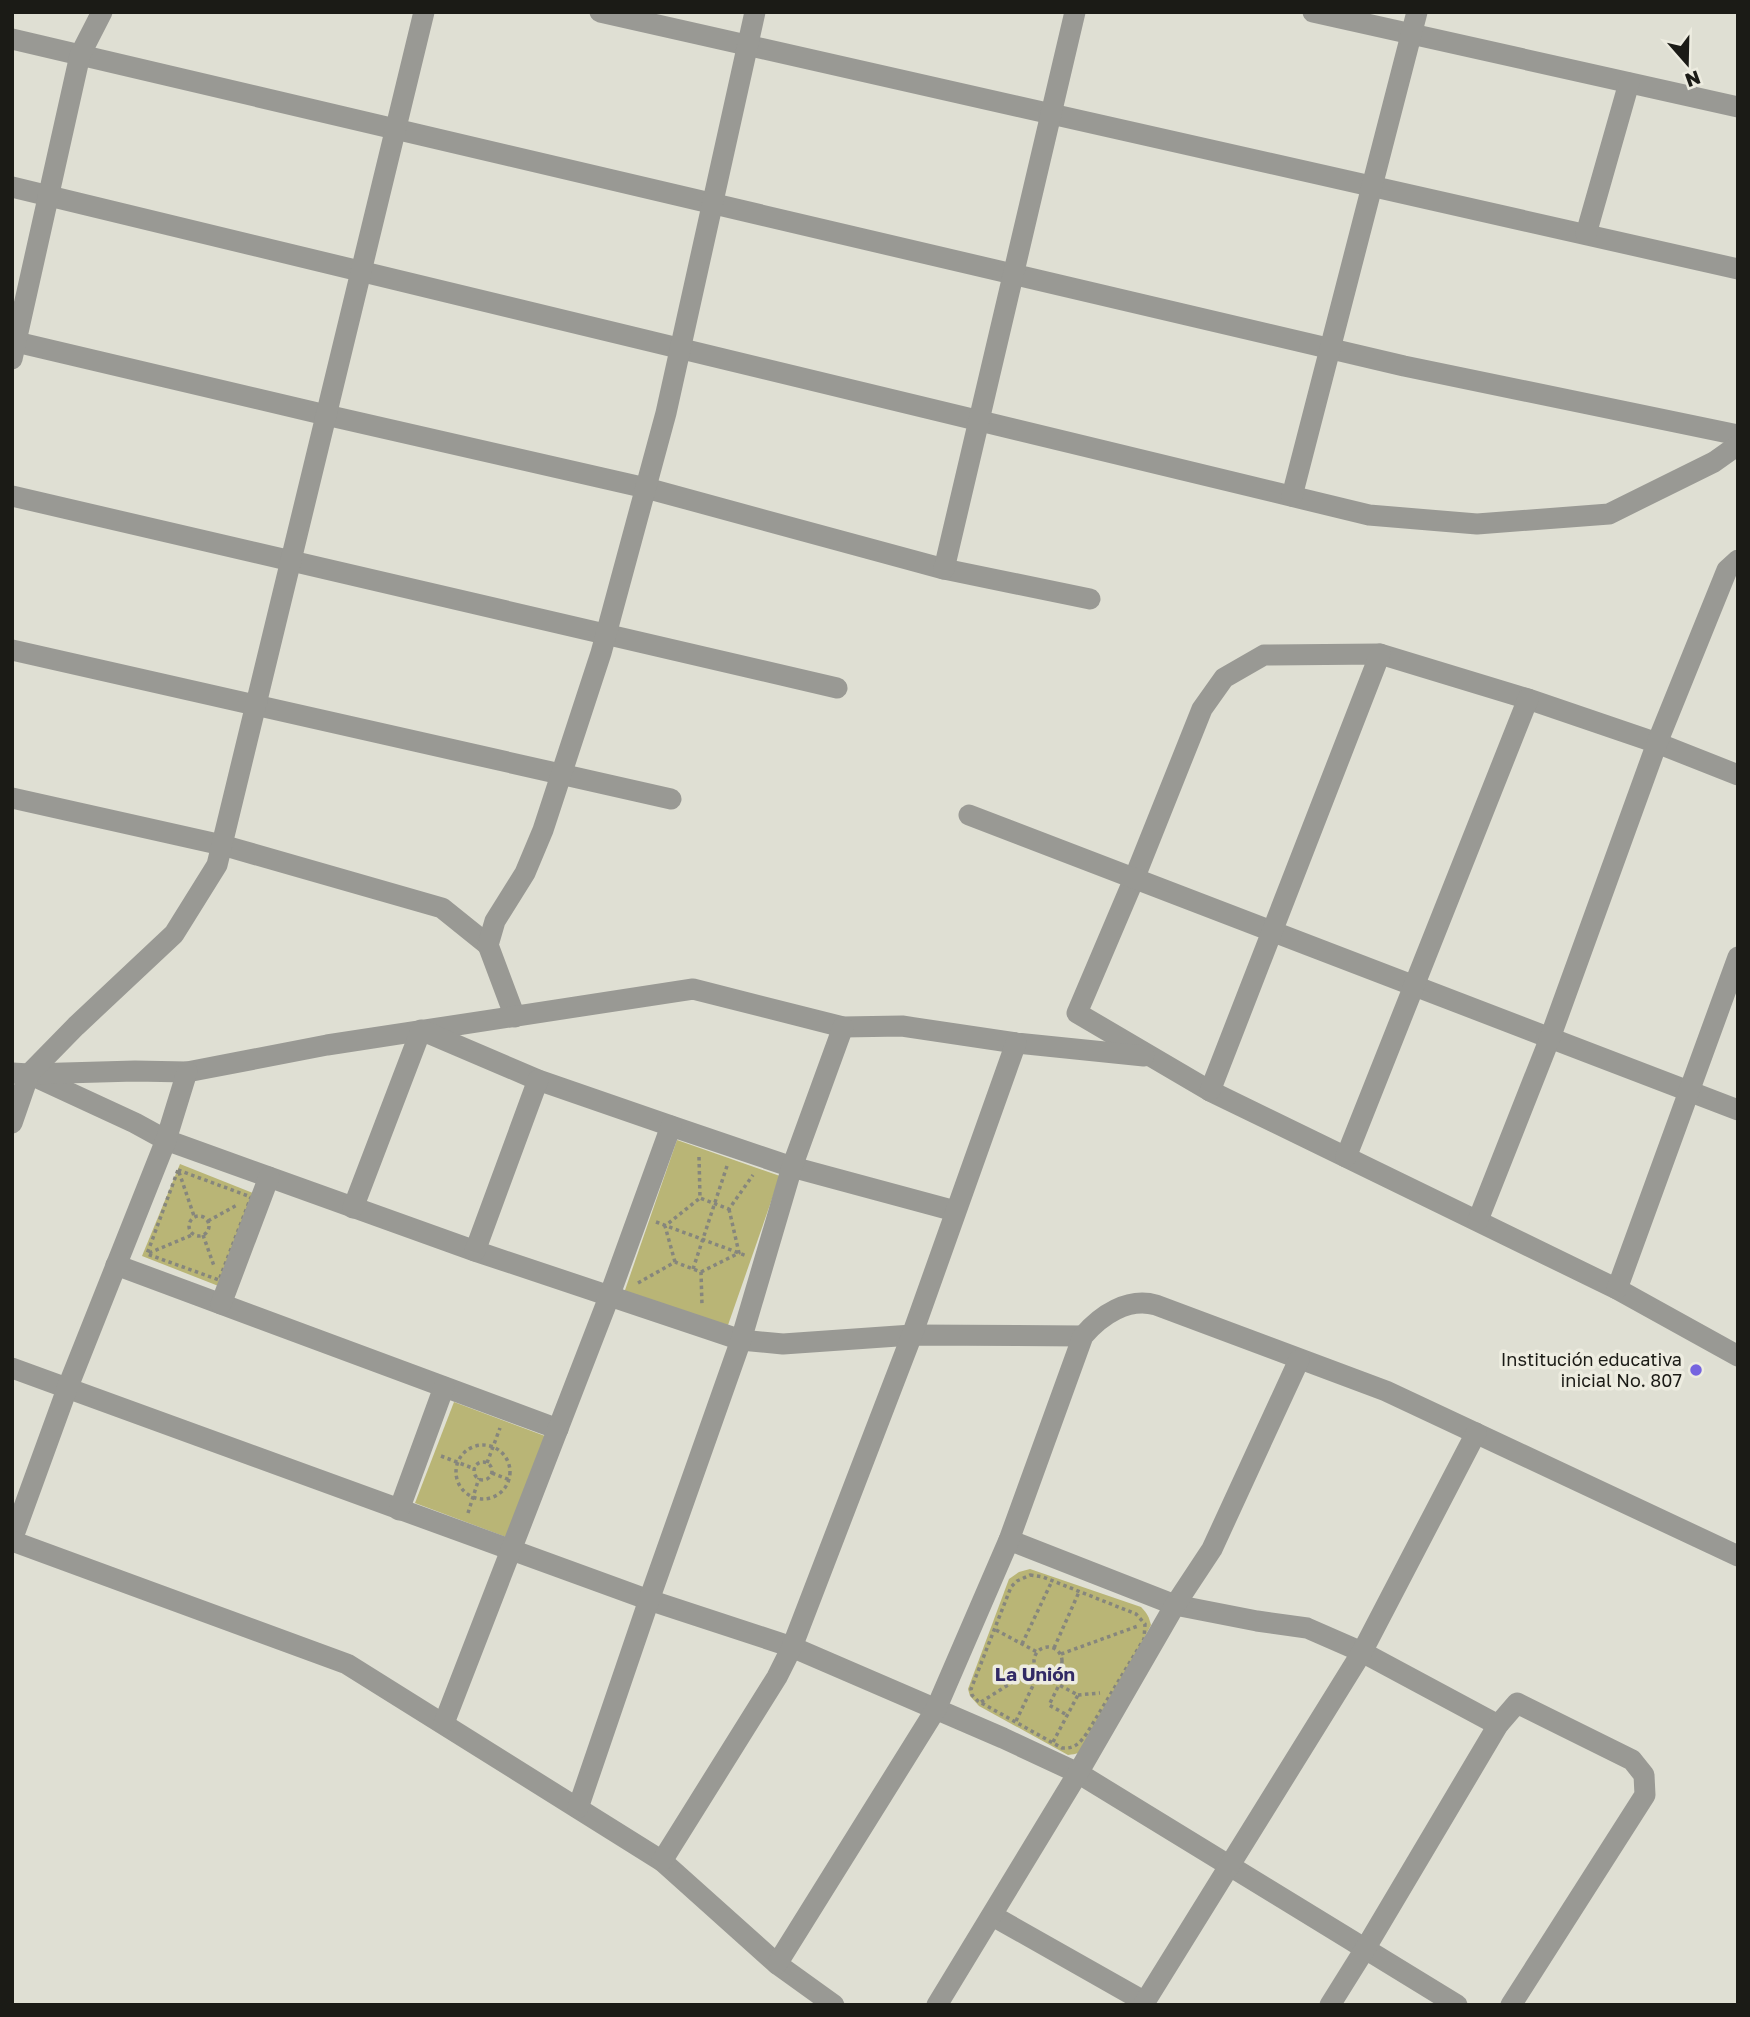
<svg xmlns="http://www.w3.org/2000/svg" width="1750" height="2017" font-family="'Golos Text',sans-serif">
	<style>
		.green { fill: #b9b576 }
		.lines { fill: none; stroke-linecap: round; stroke-linejoin: round }
		.path { stroke: #86867d; stroke-width: 3.5; stroke-dasharray: 3.5 3.5; stroke-linecap: butt }
		.minor { stroke: #999994; stroke-width: 21 }
		.poi-dot { fill: #7564df; stroke: #edece0; stroke-width: 2.5 }
		.labels { text-anchor: middle; stroke-width: 7; stroke-linejoin: round; paint-order: stroke }
		.poi-label { font-size: 18px; fill: #1b1b16; stroke: #edece0; text-anchor: end }
		.neighbourhood-label { font-size: 19px; font-weight: bold; fill: #322a65; stroke: #edece0 }
	</style>
	<rect width="100%" height="100%" fill="#dfdfd3"/>
	<!-- green -->
	<g class="green">
		<polygon points="677,1140 780,1176 727,1328 624,1293"/>
		<polygon points="180,1164 258,1195 221,1287 142,1256"/>
		<polygon points="454,1402 545,1436 506,1537 415,1503"/>
		<path d="M 1030,1569 L 1141,1607 C 1147,1613 1149,1617 1151,1625 L 1087,1747 C 1081,1753 1077,1754 1068,1755 L 979,1706 L 970,1696 L 968,1689 L 1009,1579 L 1019,1572 Z"/>
	</g>
	<g class="lines">
		<!-- path -->
		<g class="path">
			<polyline points="699,1157 700,1198 729,1209 753,1175"/>
			<polygon points="178,1170 251,1197 219,1280 147,1254"/>
			<polyline points="179,1172 194,1216"/>
			<circle cx="199" cy="1226" r="10"/>
			<polyline points="208,1221 237,1205"/>
			<polyline points="656,1222 747,1256"/>
			<polyline points="203,1235 214,1266"/>
			<polyline points="149,1253 192,1235"/>
			<polyline points="675,1262 665,1226 700,1198"/>
			<polyline points="693,1269 727,1166"/>
			<polyline points="701,1272 739,1253 729,1209"/>
			<polyline points="638,1283 675,1262 701,1272 702,1305"/>
			<circle cx="483" cy="1472" r="27"/>
			<polyline points="441,1456 475,1469"/>
			<circle cx="483" cy="1471" r="9"/>
			<polyline points="487,1463 500,1428"/>
			<polyline points="492,1473 510,1480"/>
			<polyline points="468,1513 479,1478"/>
			<path d="M 1030,1575 L 1043,1577 L 1136,1614 L 1145,1624 L 1144,1639 L 1087,1733 C 1080,1743 1075,1749 1062,1748 L 978,1701 L 972,1695 L 971,1689 L 1011,1587 L 1017,1581 Z"/>
			<polyline points="996,1630 1037,1652"/>
			<polyline points="1022,1644 1052,1581"/>
			<circle cx="1048" cy="1661" r="14"/>
			<polyline points="1054,1648 1079,1592"/>
			<polyline points="1061,1654 1138,1626"/>
			<polyline points="1078,1695 1100,1693"/>
			<polyline points="981,1702 1035,1668"/>
			<polyline points="1016,1721 1039,1673"/>
			<polyline points="1053,1742 1078,1695 1059,1685 1049,1705 1067,1715"/>
		</g>
		<!-- minor -->
		<g class="minor">
			<polyline points="600,12 1738,269"/>
			<polyline points="1313,12 1738,107"/>
			<polyline points="12,39 1404,366 1738,435"/>
			<polyline points="12,187 1369,515 1477,524 1609,514 1714,462 1738,445"/>
			<polyline points="1586,234 1629,83"/>
			<polyline points="12,341 326,415 646,488 944,569 1090,599"/>
			<polyline points="12,359 80,55 102,12"/>
			<polyline points="12,496 837,688"/>
			<polyline points="1292,496 1417,12"/>
			<polyline points="944,569 1075,12"/>
			<polyline points="12,650 671,799"/>
			<polyline points="1738,775 1657,743 1528,699 1380,654 1264,655 1224,678 1202,709 1134,879 1077,1013 1210,1091 1617,1289 1738,1356"/>
			<polyline points="12,798 222,845 442,908 488,945"/>
			<polyline points="969,815 1738,1110"/>
			<polyline points="515,1017 488,945 495,921 525,873 543,830 601,653 666,413 755,12"/>
			<polyline points="12,1073 29,1074 135,1123 166,1140 475,1251 741,1340 783,1344 912,1335 1083,1336"/>
			<polyline points="29,1074 135,1071 187,1072 327,1045 693,989 843,1027 902,1026 1016,1043 1144,1056"/>
			<polyline points="1210,1091 1380,654"/>
			<polyline points="12,1123 29,1074 76,1026 174,934 217,865 424,12"/>
			<polyline points="1346,1157 1528,699"/>
			<polyline points="353,1208 421,1030 538,1080 671,1126 792,1167 955,1211"/>
			<polyline points="1478,1220 1550,1038 1657,743 1727,570 1738,560"/>
			<polyline points="475,1251 538,1080"/>
			<polyline points="116,1265 558,1429"/>
			<polyline points="1617,1289 1738,957"/>
			<polyline points="221,1304 269,1177"/>
			<polyline points="12,1368 649,1600 792,1647 1003,1738 1078,1773 1457,2005"/>
			<polyline points="399,1510 444,1387"/>
			<polyline points="12,1540 67,1389 166,1140 187,1072"/>
			<polyline points="1009,1540 1175,1605 1257,1621 1307,1628 1362,1652 1498,1725"/>
			<polyline points="12,1541 347,1664 662,1861 777,1964 834,2005"/>
			<polyline points="444,1723 609,1297 671,1126"/>
			<polyline points="578,1808 649,1600 741,1340 792,1167 843,1027"/>
			<polyline points="662,1861 777,1677 792,1647 912,1335 1016,1043"/>
			<polyline points="993,1916 1145,2002"/>
			<path d="M 777,1964 L 936,1709 L 1009,1540 L 1083,1336 C 1101,1315 1128,1297 1156,1305 L 1386,1391 L 1738,1556"/>
			<polyline points="937,2005 1078,1773 1175,1605 1212,1549 1299,1360"/>
			<polyline points="1143,2005 1362,1652 1476,1433"/>
			<polyline points="1330,2005 1365,1949 1498,1725 1517,1703 1632,1760 1644,1775 1645,1795 1511,2005"/>
		</g>
	</g>
	<!-- markers -->
	<circle class="poi-dot" cx="1696" cy="1370" r="7"/>
	<g class="labels">
		<!-- poi labels -->
		<g class="poi-label">
			<text x="1682" y="1366">Institución educativa<tspan x="1682" dy="21">inicial No. 807</tspan></text>
		</g>
		<!-- neighbourhood labels -->
		<g class="neighbourhood-label">
			<text x="1035" y="1681">La Unión</text>
		</g>
	</g>
	<!-- border -->
	<rect width="1750" height="2017" fill="none" stroke="#1b1b16" stroke-width="28"/>
	<!-- north arrow -->
	<g transform="translate(1687 63) rotate(160)" stroke="#edece0" stroke-width="5" paint-order="stroke">
	<path d="M0-5L12 26L0 18L-12 26Z" fill="#1b1b16"/>
	<text y="-10" font-size="19" font-weight="bold" text-anchor="middle" fill="#1b1b16">N</text>
	</g>
</svg>
